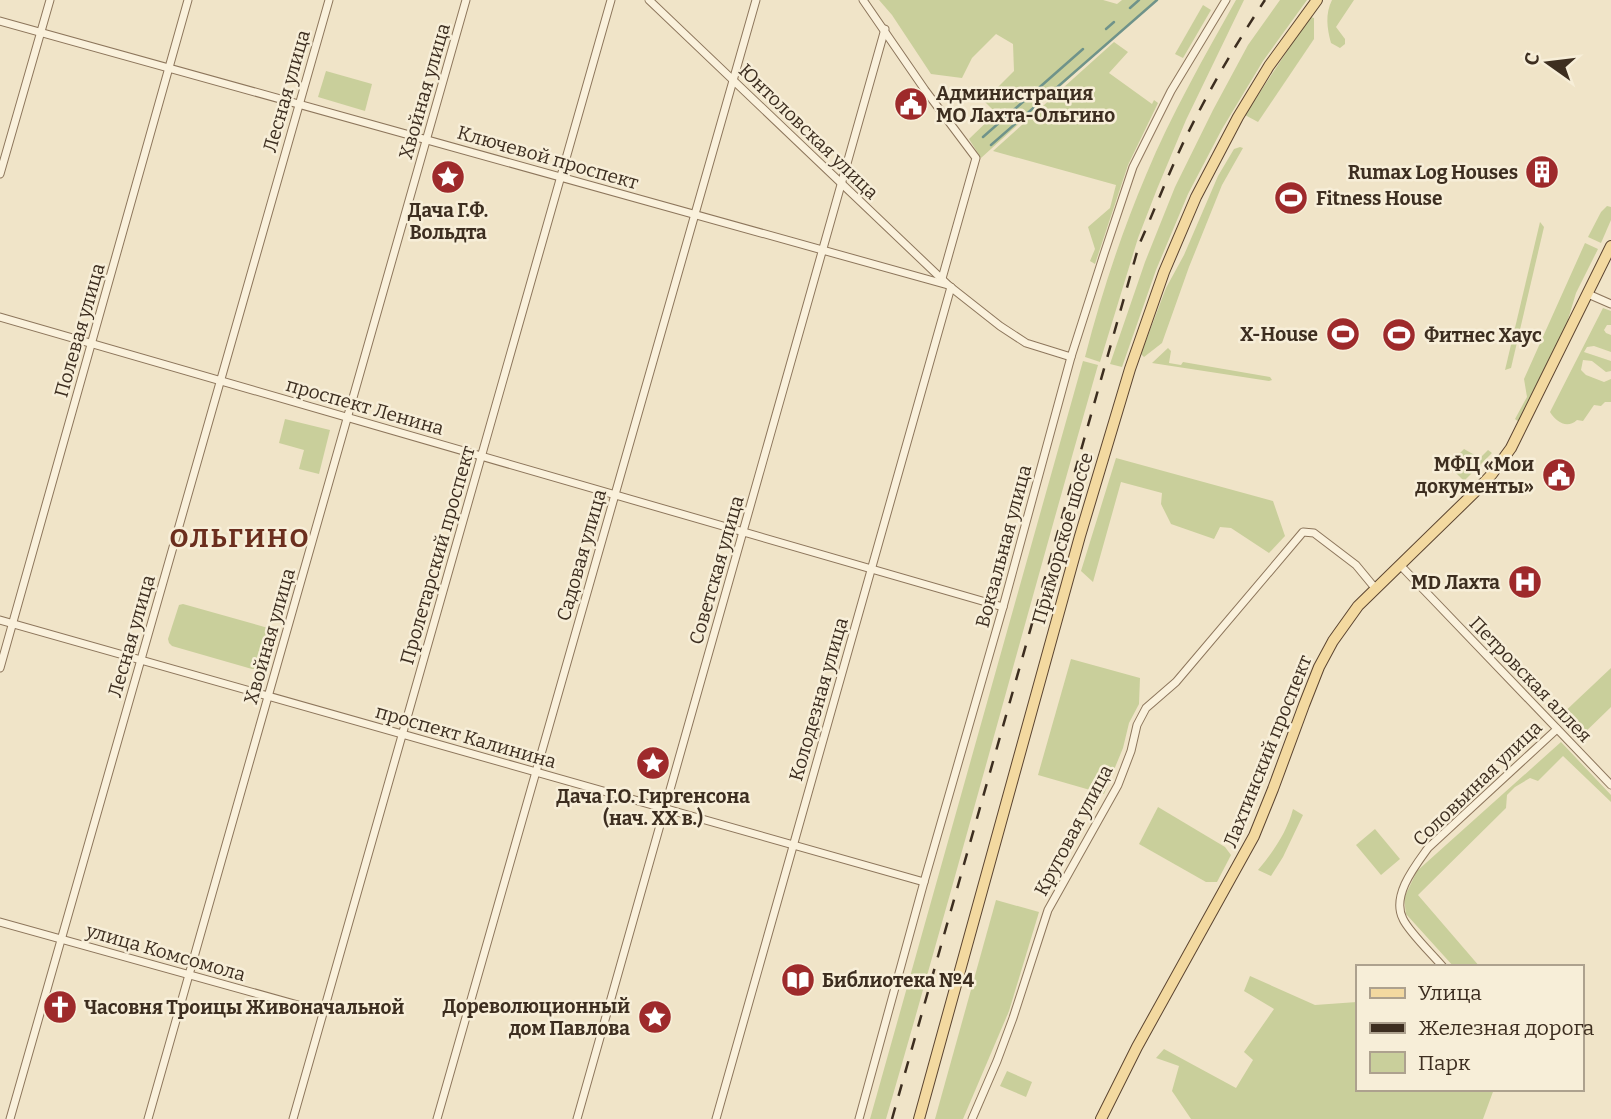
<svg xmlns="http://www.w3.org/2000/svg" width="1611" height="1119" font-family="Bitter,serif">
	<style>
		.green { fill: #c9cf9b }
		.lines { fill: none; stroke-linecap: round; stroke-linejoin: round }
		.stream { stroke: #6f938a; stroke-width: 2.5 }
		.minor-casing { stroke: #8d765c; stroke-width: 9 }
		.primary-casing { stroke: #5b4430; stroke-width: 12 }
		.minor { stroke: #faf1dc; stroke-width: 7 }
		.primary { stroke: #f3d9a0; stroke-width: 10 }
		.rail { stroke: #3d2e20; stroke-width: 2.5; stroke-dasharray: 12 12; stroke-linecap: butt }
		.labels { text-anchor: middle; stroke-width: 5; stroke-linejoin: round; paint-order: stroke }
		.street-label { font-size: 19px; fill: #3d2e20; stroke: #f7eed8 }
		.poi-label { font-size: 19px; font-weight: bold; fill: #3d2e20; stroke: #f7eed8; text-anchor: start }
		.district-label { font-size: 26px; font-weight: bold; letter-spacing: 2px; fill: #6b2e1e; stroke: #f7eed8 }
	</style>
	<rect width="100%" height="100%" fill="#f0e4c8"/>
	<!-- green -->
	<g class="green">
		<polygon points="879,0 1103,0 1117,4 1122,0 1156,0 981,158 969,139 998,111 992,109 984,101 1014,71 1013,44 996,34 972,58 962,78 931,74 892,15"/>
		<path d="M 1236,0 L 1244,0 L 1186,120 L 1157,189 L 1138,238 L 1100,362 L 1085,357 C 1101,295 1121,234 1146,175 C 1171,115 1204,57 1236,0 Z"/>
		<polygon points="1280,0 1307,0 1263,61 1222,129 1188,194 1156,270 1122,367 1110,364 1145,262 1175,187 1213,110 1248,45"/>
		<path d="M 1332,0 L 1354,0 L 1336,27 L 1345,39 L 1345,44 L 1340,48 L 1331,43 C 1327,28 1325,14 1332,0 Z"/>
		<polygon points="1203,5 1211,10 1183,58 1175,54"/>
		<polygon points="1311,17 1314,18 1314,39 1258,122 1245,115 1309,18"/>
		<polygon points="1114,42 1128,52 1109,73 1152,104 1154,100 1158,103 1128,165 1095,264 1090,261 1095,249 1088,227 1110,208 1116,185 993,151"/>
		<polygon points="326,71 372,84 365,111 318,97"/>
		<polygon points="1240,147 1243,148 1222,185 1189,267 1162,343 1144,357 1141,354 1166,288 1184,255 1218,176 1234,149"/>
		<polygon points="1607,206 1611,207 1611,220 1601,243 1588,237 1601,212"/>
		<polygon points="1540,222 1544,227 1511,368 1505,370"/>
		<polygon points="1585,243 1598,249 1576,293 1567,323 1519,422 1515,419 1527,397 1524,379"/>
		<path d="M 1603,308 L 1611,311 L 1611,325 L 1607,325 L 1604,330 L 1606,333 L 1611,335 L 1611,352 L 1594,346 L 1587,347 L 1584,352 L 1611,361 L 1611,371 L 1606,372 L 1592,361 L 1583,360 L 1581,370 L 1586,375 L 1604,382 L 1611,379 L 1611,402 L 1605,402 L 1601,406 L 1594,405 L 1583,421 L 1577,420 C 1567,429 1556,422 1550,412 Z"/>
		<polygon points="1168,348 1171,351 1169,363 1181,365 1183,362 1270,377 1272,380 1269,381 1152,363"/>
		<path d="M 1083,361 L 1098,365 C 1026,616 959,868 886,1119 L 870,1119 Z"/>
		<polygon points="285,419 330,430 319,474 299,469 304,450 279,443"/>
		<polygon points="1464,449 1480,458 1488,450 1492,453 1464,481 1448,465"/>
		<polygon points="1116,458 1273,501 1285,536 1269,553 1231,528 1220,527 1214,539 1171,524 1161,504 1162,493 1121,482 1093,582 1081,571"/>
		<polygon points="183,604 268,628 269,634 260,664 257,669 252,669 172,646 169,643 168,639 179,605"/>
		<polygon points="1071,659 1140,678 1139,704 1129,723 1123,748 1104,794 1038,775"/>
		<polygon points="1611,668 1611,707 1578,739 1558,718"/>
		<polygon points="1561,742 1611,795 1611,802 1563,756 1538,781 1530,778 1515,787 1507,795 1506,808 1418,895 1480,967 1454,967 1406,914 1404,898 1417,871"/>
		<polygon points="1158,807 1225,847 1231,855 1217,882 1206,882 1139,844"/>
		<path d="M 1293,809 L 1303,815 L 1283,857 L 1271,876 L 1258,870 C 1273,852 1287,832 1293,809 Z"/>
		<polygon points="1375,829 1400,859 1381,875 1356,845"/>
		<polygon points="996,900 1039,912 1009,1011 963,1119 935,1119"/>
		<polygon points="1250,976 1315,1005 1357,1002 1357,1089 1448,1089 1449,1091 1453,1089 1494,1089 1483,1119 1191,1119 1172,1091 1179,1066 1156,1058 1164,1049 1236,1088 1253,1060 1244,1052 1274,1009 1244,991"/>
		<polygon points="1007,1071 1032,1082 1026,1097 1000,1086"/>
	</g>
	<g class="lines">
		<!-- stream -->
		<g class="stream">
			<polyline points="1130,8 1139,0"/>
			<polyline points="1106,29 1114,22"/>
			<polyline points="983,137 1083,49"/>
			<polyline points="991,145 1157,0"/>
		</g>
		<!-- minor casing -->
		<g class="minor-casing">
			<g id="minor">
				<polyline points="649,0 947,284"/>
				<polyline points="863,0 925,90 976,158 941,282"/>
				<polyline points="0,21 948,285 1000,326 1026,343 1071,357"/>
				<polyline points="0,174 50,0"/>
				<polyline points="1588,294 1611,304"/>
				<polyline points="0,317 1003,607"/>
				<polyline points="1400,565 1611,785"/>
				<polyline points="0,620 924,882"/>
				<polyline points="0,668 188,0"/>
				<polyline points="0,922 323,1012"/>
				<path d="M 1443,967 C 1433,955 1409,932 1403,919 C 1391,896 1415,866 1428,848 L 1557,729"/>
				<polyline points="10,1119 329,0"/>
				<polyline points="148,1119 466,0"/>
				<polyline points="293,1119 611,0"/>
				<polyline points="437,1119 756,0"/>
				<polyline points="577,1119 885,29"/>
				<polyline points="716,1119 951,287"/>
				<polyline points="859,1119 924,882 1003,607 1071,357 1104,254 1133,167 1171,91 1226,0"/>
				<polyline points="972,1119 997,1061 1013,1018 1048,910 1118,785 1131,751 1137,725 1146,708 1176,682 1303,532 1314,533 1356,565 1375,588"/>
			</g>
		</g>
		<!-- primary casing -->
		<g class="primary-casing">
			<g id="primary">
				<polyline points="919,1119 1080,536 1130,369 1164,272 1196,197 1238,117 1269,66 1317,0"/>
				<polyline points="1101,1119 1137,1047 1254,836 1273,789 1304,705 1319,667 1333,641 1358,606 1478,489 1492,474 1511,448 1611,246"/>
			</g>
		</g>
		<!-- minor -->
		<use href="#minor" class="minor"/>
		<!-- primary -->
		<use href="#primary" class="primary"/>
		<!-- rail -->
		<path class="rail" d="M 892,1119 L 1139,245 C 1154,211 1168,175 1184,141 C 1208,92 1235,45 1265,0"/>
	</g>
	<!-- icons -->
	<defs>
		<g id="civic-disc" transform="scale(1.75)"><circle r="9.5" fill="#9e2a2b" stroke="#f7eed8"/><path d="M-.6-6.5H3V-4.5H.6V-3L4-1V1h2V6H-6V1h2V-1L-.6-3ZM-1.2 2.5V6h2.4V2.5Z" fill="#fff"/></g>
		<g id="building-disc" transform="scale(1.75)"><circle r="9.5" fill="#9e2a2b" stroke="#f7eed8"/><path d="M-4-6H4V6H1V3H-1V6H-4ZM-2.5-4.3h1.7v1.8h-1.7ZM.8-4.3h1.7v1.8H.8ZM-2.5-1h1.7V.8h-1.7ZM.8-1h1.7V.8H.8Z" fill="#fff"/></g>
		<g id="sight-disc" transform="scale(1.75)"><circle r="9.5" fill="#9e2a2b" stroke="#f7eed8"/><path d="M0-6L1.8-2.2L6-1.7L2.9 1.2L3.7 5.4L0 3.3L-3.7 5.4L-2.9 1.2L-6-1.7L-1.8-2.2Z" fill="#fff"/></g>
		<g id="stadium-disc" transform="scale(1.75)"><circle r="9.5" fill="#9e2a2b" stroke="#f7eed8"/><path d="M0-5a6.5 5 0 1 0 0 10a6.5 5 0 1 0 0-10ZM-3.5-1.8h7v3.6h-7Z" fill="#fff"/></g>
		<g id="hospital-disc" transform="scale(1.75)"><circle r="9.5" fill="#9e2a2b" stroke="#f7eed8"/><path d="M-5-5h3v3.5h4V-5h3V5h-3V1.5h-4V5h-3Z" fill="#fff"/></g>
		<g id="library-disc" transform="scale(1.75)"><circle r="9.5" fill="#9e2a2b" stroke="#f7eed8"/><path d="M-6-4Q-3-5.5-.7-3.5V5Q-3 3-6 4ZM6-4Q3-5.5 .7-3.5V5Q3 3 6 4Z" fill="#fff"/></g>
		<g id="church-disc" transform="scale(1.75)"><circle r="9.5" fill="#9e2a2b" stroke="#f7eed8"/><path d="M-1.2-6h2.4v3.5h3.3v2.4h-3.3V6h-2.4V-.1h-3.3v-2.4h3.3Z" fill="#fff"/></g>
	</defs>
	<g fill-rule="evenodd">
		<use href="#civic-disc" x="911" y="104"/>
		<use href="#building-disc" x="1542" y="172"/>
		<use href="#sight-disc" x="448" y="177"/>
		<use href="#stadium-disc" x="1291" y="198"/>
		<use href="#stadium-disc" x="1343" y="334"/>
		<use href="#stadium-disc" x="1399" y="335"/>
		<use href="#civic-disc" x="1559" y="475"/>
		<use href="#hospital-disc" x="1525" y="582"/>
		<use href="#sight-disc" x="653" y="763"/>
		<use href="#library-disc" x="798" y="980"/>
		<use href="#church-disc" x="60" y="1007"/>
		<use href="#sight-disc" x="655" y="1017"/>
	</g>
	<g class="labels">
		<!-- street labels -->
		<g class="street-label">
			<text transform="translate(286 91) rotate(-74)" y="7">Лесная улица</text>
			<text transform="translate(424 91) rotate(-74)" y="7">Хвойная улица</text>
			<text transform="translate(809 131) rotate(44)" y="7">Юнтоловская улица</text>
			<text transform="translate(548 157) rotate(16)" y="7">Ключевой проспект</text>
			<text transform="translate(79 330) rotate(-74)" y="7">Полевая улица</text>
			<text transform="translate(365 406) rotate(16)" y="7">проспект Ленина</text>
			<text transform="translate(1062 538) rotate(-74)" y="7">Приморское шоссе</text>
			<text transform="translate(1003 546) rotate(-75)" y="7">Вокзальная улица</text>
			<text transform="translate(437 555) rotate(-74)" y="7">Пролетарский проспект</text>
			<text transform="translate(581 555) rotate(-74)" y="7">Садовая улица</text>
			<text transform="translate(716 570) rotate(-74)" y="7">Советская улица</text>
			<text transform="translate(131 636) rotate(-74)" y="7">Лесная улица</text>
			<text transform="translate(269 636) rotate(-74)" y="7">Хвойная улица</text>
			<text transform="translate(1531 679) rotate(46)" y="7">Петровская аллея</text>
			<text transform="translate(818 699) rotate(-74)" y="7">Колодезная улица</text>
			<text transform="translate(466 736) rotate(16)" y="7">проспект Калинина</text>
			<text transform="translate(1267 751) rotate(-68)" y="7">Лахтинский проспект</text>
			<text transform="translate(1477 783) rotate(-44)" y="7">Соловьиная улица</text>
			<text transform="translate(1073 830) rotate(-62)" y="7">Круговая улица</text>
			<text transform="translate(166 952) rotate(16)" y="7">улица Комсомола</text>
		</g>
		<!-- poi labels -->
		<g class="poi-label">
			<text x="936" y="100">Администрация<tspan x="936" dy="22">МО Лахта-Ольгино</tspan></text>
			<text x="1518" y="179" text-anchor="end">Rumax Log Houses</text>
			<text x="1316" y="205">Fitness House</text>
			<text x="448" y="217" text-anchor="middle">Дача Г.Ф.<tspan x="448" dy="22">Вольдта</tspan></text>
			<text x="1318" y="341" text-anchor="end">X-House</text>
			<text x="1424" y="342">Фитнес Хаус</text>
			<text x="1534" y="471" text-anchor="end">МФЦ «Мои<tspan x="1534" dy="22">документы»</tspan></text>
			<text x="1500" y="589" text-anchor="end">MD Лахта</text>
			<text x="653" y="803" text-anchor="middle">Дача Г.О. Гиргенсона<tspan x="653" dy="22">(нач. XX в.)</tspan></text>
			<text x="822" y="987">Библиотека №4</text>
			<text x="630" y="1013" text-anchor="end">Дореволюционный<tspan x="630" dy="22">дом Павлова</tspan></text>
			<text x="84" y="1014">Часовня Троицы Живоначальной</text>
		</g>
		<!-- district labels -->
		<g class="district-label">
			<text x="240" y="547">ОЛЬГИНО</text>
		</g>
	</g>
	<!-- legend -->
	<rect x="1356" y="965" width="228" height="126" fill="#f7eed8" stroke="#ada18e" stroke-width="2"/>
	<rect x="1370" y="988" width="35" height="10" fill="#f3d9a0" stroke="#ada18e" stroke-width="2"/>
	<text x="1418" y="1000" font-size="21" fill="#3d2e20">Улица</text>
	<rect x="1370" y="1023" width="35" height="10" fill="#3d2e20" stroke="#ada18e" stroke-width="2"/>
	<text x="1418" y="1035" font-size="21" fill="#3d2e20">Железная дорога</text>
	<rect x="1370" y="1052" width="35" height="21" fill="#c9cf9b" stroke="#ada18e" stroke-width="2"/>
	<text x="1418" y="1070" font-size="21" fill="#3d2e20">Парк</text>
	<!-- north arrow -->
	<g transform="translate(1548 63) rotate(284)" stroke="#f7eed8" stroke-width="5" paint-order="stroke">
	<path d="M0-5L12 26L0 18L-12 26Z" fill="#3d2e20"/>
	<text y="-10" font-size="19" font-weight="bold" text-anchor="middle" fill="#3d2e20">С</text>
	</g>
</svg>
